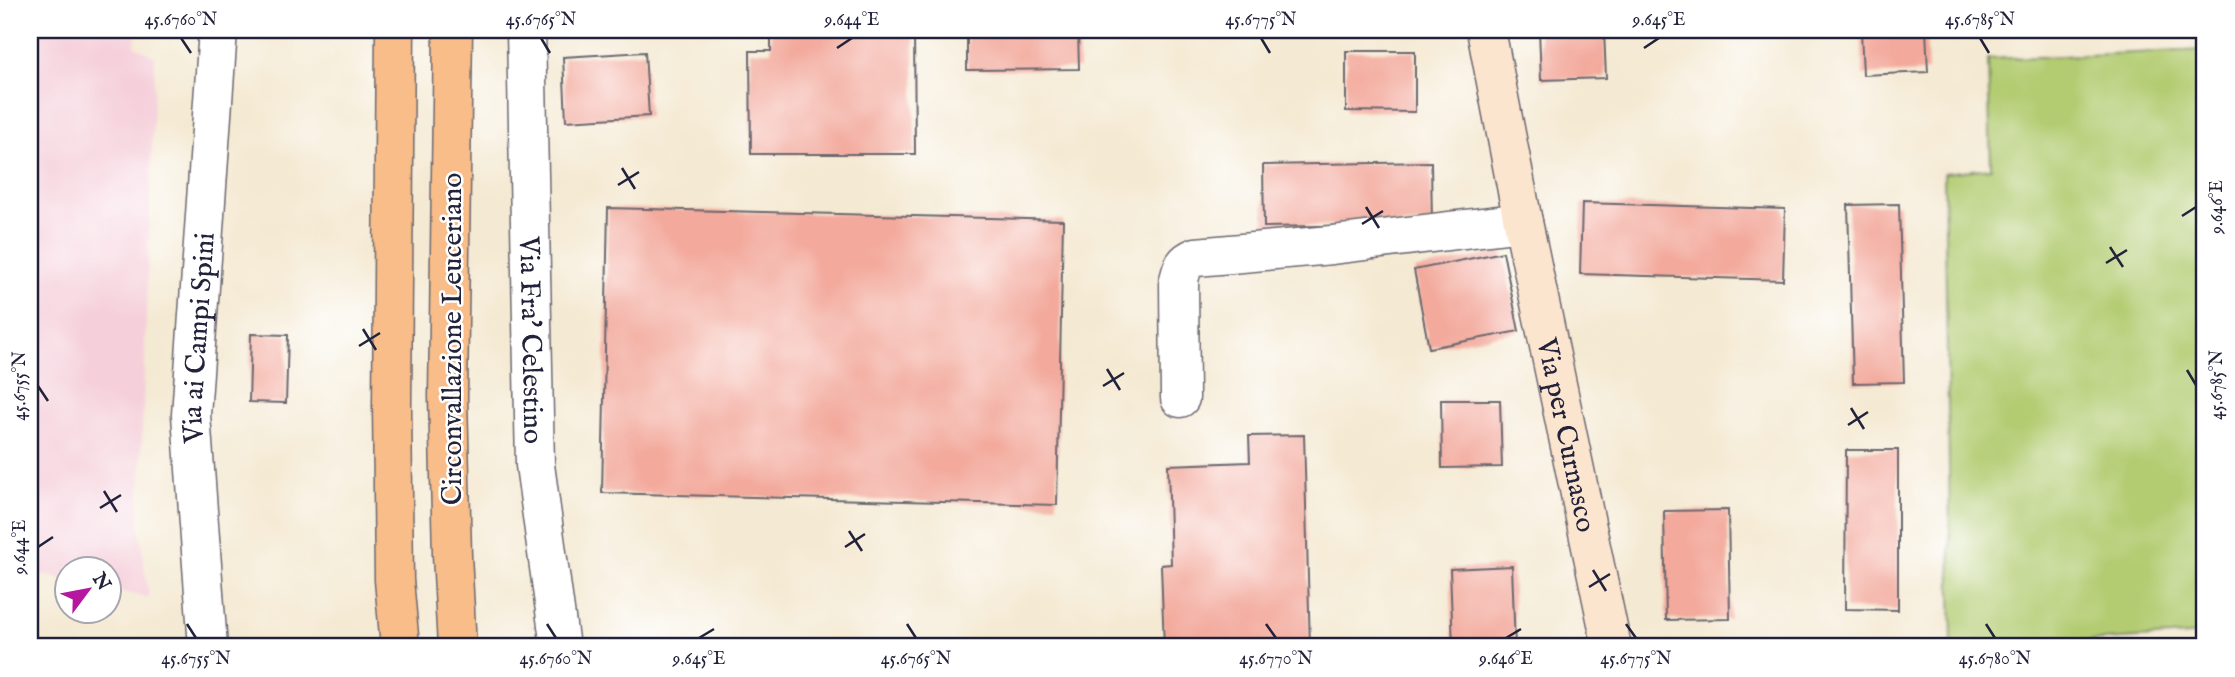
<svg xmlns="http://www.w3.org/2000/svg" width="2235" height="677" font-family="'IM FELL English',serif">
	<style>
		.built { fill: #f5cfda }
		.green { fill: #b3cc72; stroke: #6a7756; stroke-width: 2 }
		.building { fill: #f3a99b }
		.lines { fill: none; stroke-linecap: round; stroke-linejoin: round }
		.street-casing { stroke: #6c6870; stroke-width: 41 }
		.secondary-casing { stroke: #6c6870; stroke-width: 41 }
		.highway-casing { stroke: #6c6870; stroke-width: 41 }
		.street { stroke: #fff; stroke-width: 38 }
		.secondary { stroke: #fce5cf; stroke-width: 38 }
		.highway { stroke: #f8bd88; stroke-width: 38 }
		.ticks { fill: none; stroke: #22223b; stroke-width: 2.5 }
		.labels { text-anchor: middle; stroke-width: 5; stroke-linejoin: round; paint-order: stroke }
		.street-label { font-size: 28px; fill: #22223b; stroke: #fff }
		.neatline { fill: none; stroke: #22223b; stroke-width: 2.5 }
		.ticks-label { font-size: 18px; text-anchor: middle; fill: #22223b }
	</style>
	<rect width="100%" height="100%" fill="#fff"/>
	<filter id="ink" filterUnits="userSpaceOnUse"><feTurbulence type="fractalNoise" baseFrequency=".0143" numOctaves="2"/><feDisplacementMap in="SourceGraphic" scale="14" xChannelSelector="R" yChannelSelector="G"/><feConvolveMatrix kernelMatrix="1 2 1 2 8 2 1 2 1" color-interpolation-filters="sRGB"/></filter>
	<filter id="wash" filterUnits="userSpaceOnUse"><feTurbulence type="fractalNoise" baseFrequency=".00686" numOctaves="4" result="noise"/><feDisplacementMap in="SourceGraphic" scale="28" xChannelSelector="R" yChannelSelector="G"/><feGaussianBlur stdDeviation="1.57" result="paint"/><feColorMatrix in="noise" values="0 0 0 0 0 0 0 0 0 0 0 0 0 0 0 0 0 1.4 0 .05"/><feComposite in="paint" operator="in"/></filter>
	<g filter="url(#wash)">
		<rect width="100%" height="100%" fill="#f4e9d2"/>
		<!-- built -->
		<polygon class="built" points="30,30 136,30 135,46 155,57 139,524 149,598 109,589 108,568 66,568 66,580 30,572"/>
		<!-- green -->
		<polygon class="green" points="2205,50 2205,634 1989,647 1952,647 1944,173 1991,168 1988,59"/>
		<g id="blocks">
			<!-- building -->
			<g class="building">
				<polygon points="771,30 914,30 915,154 751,154 750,51 771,51"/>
				<polygon points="967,30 1078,30 1079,69 967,70"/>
				<polygon points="1539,30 1604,30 1606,78 1541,80"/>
				<polygon points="1861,30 1926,30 1928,72 1863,75"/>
				<polygon points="1346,51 1415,51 1415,112 1346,111"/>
				<polygon points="645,52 649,116 566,121 563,57"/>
				<polygon points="1431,162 1432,224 1264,227 1263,165"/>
				<polygon points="1582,203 1785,209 1783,280 1580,274"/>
				<polygon points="1899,204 1904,382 1853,383 1848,205"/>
				<polygon points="608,208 1063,220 1057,505 602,493"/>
				<polygon points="1503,252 1519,331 1429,348 1414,270"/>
				<polygon points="251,334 288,335 286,403 249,402"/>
				<polygon points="1441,400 1500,400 1502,467 1442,468"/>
				<polygon points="1304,435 1310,647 1164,647 1161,565 1171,564 1168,465 1250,462 1249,436"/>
				<polygon points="1846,450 1898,450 1898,610 1845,609"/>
				<polygon points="1728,510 1730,619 1666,620 1664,511"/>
				<polygon points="1512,566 1515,647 1453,647 1450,569"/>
			</g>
		</g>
	</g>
	<g filter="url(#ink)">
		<use href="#blocks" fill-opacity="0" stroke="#6c6870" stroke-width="2"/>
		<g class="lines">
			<!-- street casing -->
			<g class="street-casing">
				<g id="street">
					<path id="s1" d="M 526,30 L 535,465 L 560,647"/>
					<path d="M 1180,398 L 1179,280 C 1182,268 1183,262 1196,257 L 1332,245 L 1523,222"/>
					<path id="s2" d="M 208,647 L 191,415 L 218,30"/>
				</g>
			</g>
			<!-- secondary casing -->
			<g class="secondary-casing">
				<g id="secondary">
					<path id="s3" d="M 1486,30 L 1523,222 L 1612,647"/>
				</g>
			</g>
			<!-- highway casing -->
			<g class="highway-casing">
				<g id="highway">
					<polyline points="395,30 392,406 394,580 400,647"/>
					<polyline points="453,30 448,397 452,555 457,647"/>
				</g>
			</g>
			<!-- street -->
			<use href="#street" class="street"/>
			<!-- secondary -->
			<use href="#secondary" class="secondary"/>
			<!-- highway -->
			<use href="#highway" class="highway"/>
		</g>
	</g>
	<!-- ticks -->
	<path class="ticks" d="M 181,38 L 191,53M 541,38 L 550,53M 1261,38 L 1270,53M 1980,38 L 1989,53M 837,48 L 852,38M 1644,48 L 1659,38M 622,168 L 635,189M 618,185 L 639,172M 1366,207 L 1379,228M 2182,216 L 2196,207M 1362,224 L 1383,211M 2110,247 L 2123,267M 2106,263 L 2127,250M 363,329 L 376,350M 359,346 L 380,333M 1107,369 L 1120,390M 2187,370 L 2196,385M 38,386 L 48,401M 1103,386 L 1124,373M 1851,408 L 1864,429M 1848,425 L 1868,412M 104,491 L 117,512M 100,508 L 121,495M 849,531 L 862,551M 38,547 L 53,537M 845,547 L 865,534M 1593,570 L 1606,591M 1589,587 L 1610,574M 187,624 L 196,638M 547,624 L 556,638M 907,624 L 916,638M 1266,624 L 1276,638M 1626,624 L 1636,638M 1986,624 L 1995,638M 699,638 L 714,629M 1506,638 L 1521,629"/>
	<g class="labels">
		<!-- street labels -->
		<g class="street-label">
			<text dy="10" stroke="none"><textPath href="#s2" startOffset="310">Via ai Campi Spini</textPath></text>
			<text transform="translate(451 339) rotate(-90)" y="10">Circonvallazione Leuceriano</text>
			<text dy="10" stroke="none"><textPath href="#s1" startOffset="310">Via Fra' Celestino</textPath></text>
			<text dy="10" stroke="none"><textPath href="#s3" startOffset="413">Via per Curnasco</textPath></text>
		</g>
	</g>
	<!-- margin -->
	<rect width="2235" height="677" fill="none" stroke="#fff" stroke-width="77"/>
	<!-- north arrow -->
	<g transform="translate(88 590) rotate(58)"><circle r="33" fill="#ffffff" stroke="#a7a7b1" stroke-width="2"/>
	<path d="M0-5L12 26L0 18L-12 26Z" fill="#b5179e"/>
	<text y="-10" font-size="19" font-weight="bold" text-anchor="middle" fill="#22223b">N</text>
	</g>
	<rect x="38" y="38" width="2158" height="600" class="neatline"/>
	<g class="ticks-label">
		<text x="181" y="25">45.6760°N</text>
		<text x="541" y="25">45.6765°N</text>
		<text x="852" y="25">9.644°E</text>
		<text x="1261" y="25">45.6775°N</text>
		<text x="1659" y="25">9.645°E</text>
		<text x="1980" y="25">45.6785°N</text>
		<text transform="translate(2216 207) rotate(-90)" y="6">9.646°E</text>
		<text transform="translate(2216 385) rotate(-90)" y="6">45.6785°N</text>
		<text transform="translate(19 386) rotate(-90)" y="6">45.6755°N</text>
		<text transform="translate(19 547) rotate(-90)" y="6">9.644°E</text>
		<text x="196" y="664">45.6755°N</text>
		<text x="556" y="664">45.6760°N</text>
		<text x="699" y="664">9.645°E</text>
		<text x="916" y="664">45.6765°N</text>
		<text x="1276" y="664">45.6770°N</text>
		<text x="1506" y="664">9.646°E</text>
		<text x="1636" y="664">45.6775°N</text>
		<text x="1995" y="664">45.6780°N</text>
	</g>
</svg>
